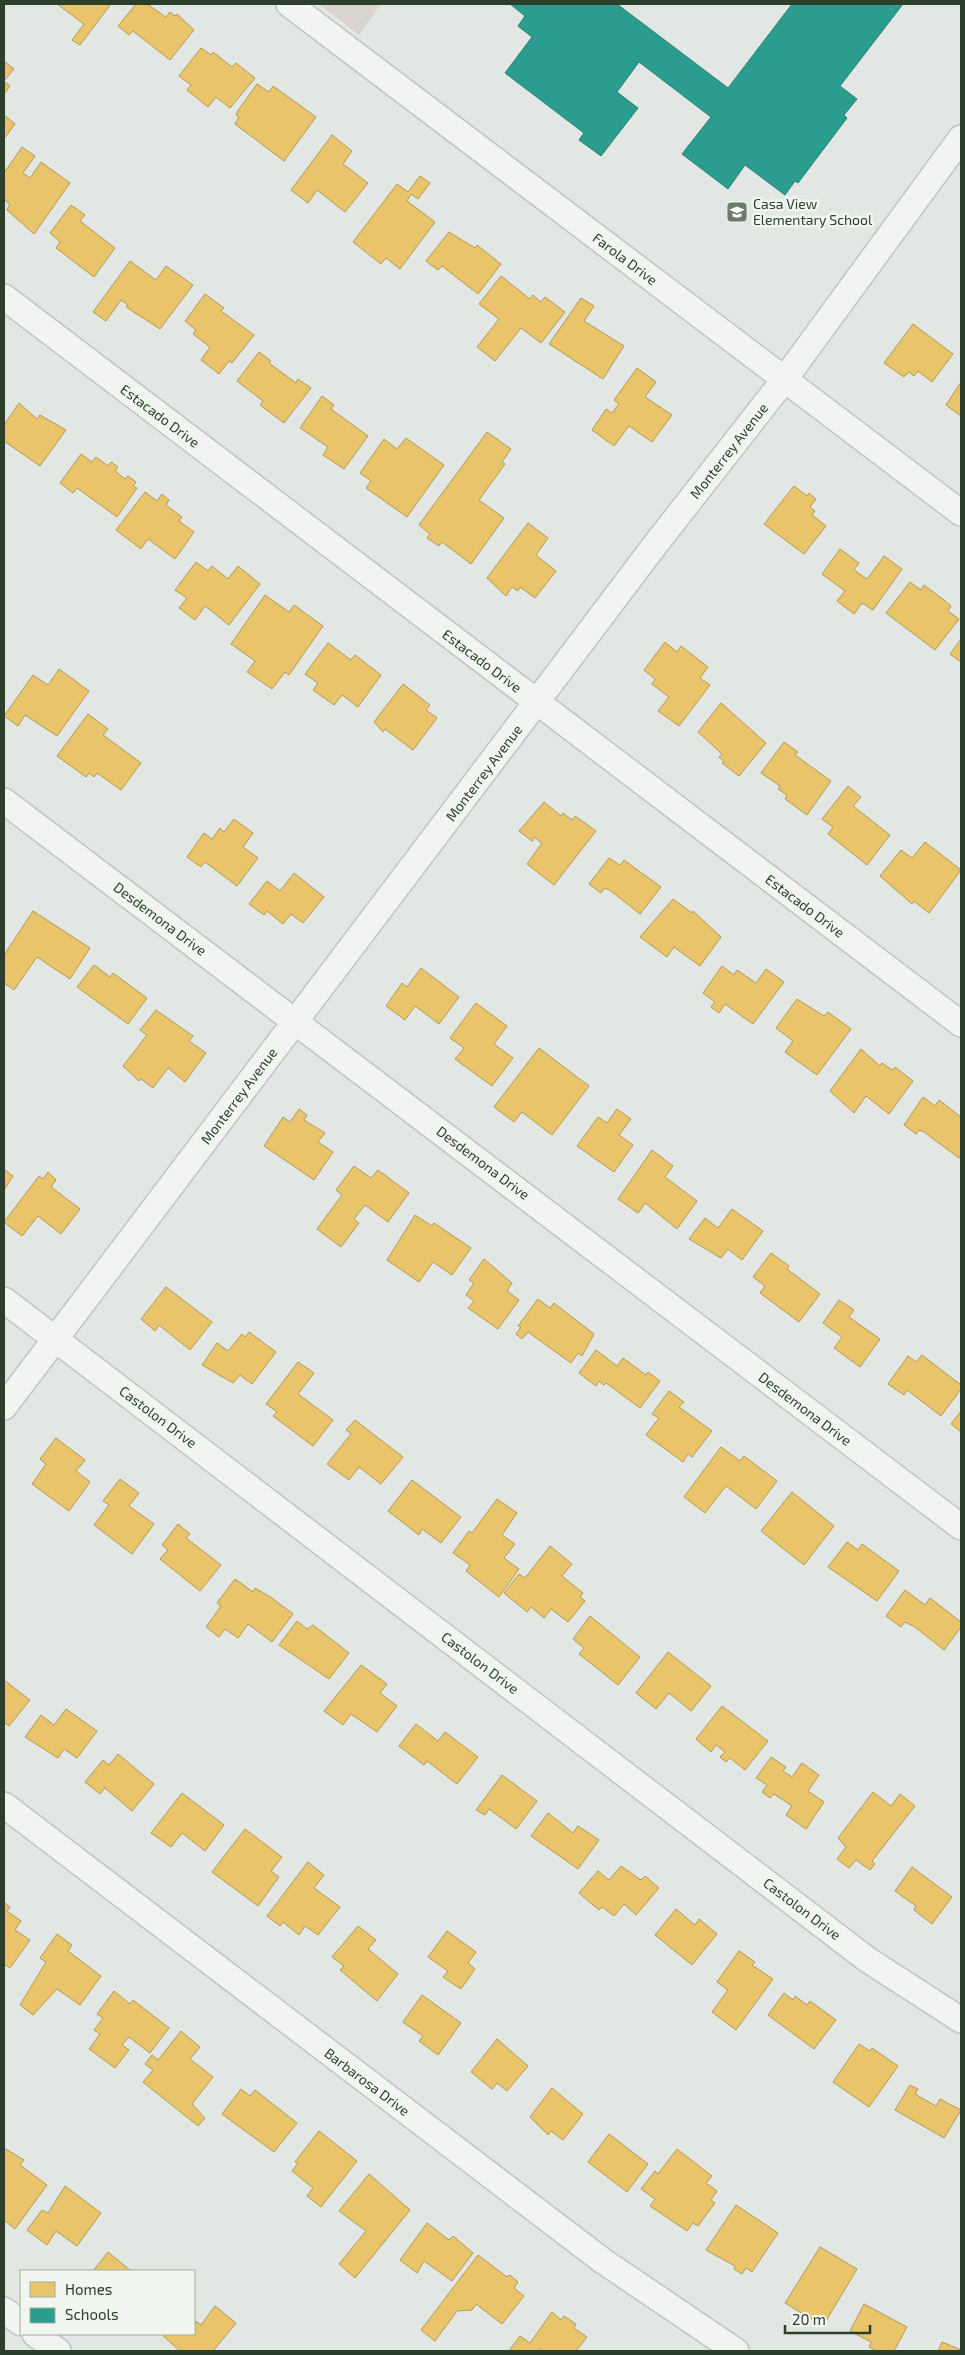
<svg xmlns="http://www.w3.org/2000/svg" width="965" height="2355" font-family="'Exo 2',sans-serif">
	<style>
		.green { fill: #dad4d1 }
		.homes { fill: #e9c46a; stroke: #b09c57 }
		.schools { fill: #2a9d8f; stroke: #2a8171 }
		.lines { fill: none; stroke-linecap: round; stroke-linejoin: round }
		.street-casing { stroke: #c1c5c1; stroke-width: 28 }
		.street { stroke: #f1f4f1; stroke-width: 25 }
		.labels { text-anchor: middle; stroke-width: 5; stroke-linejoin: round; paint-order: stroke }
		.poi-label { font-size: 14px; fill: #2b3f2a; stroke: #f1f6f0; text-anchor: start }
		.street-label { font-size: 14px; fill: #2b3f2a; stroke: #f1f6f0 }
	</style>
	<rect width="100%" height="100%" fill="#e3e7e3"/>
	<!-- green -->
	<polygon class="green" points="319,4 381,4 359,35"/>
	<!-- homes -->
	<g class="homes">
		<polygon points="57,4 111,4 80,45 72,40 84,24"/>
		<polygon points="136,4 147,4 166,17 170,12 175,16 177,14 194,30 170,60 133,31 129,35 118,26"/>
		<polygon points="201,48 211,55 213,52 232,67 236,63 255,78 230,108 216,97 208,107 187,90 191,85 179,76"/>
		<polygon points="4,61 14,69 4,81 10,86 4,94"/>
		<polygon points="257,84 269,92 273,86 316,117 284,161 235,124 239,117 236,115 239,109"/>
		<polygon points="4,115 15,124 4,139"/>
		<polygon points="332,135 352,151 343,164 368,183 345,212 317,190 308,203 291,190"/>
		<polygon points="22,147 35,156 23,173 30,178 41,162 70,183 34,234 7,210 10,204 4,200 4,173"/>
		<polygon points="420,176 430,183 418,199 411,194 407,201 435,222 400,269 386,258 381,264 353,242 397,184 408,192"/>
		<polygon points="71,205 85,215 80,221 115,248 94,277 56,248 60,242 50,233"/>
		<polygon points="449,232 475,248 477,245 501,264 478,294 442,266 438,270 426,261"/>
		<polygon points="130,261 156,280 166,266 193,285 160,329 126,307 128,305 121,300 106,321 93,312"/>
		<polygon points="501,276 530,299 533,295 541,302 545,297 565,312 541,343 521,328 495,361 477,347 499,319 479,304"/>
		<polygon points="205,294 224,308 221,311 254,335 232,363 229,361 219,374 201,360 210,347 193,334 196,330 185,321"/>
		<polygon points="581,298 594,306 584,321 624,346 603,379 549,344"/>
		<polygon points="913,324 953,354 932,382 918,371 914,376 909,372 904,377 884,363"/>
		<polygon points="259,352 271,361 269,363 296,383 298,379 311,388 284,423 260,405 263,401 237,381"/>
		<polygon points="637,368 656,382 645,397 672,415 652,442 629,426 614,446 592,430 606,409 612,413 619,404 614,400"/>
		<polygon points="961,382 961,416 946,405"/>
		<polygon points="322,396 334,405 331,409 368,436 344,469 323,455 328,447 300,428"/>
		<polygon points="19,403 37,419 40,415 66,430 40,466 4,441 4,425"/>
		<polygon points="487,432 511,449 502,462 505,464 479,500 504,518 471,564 442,542 439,546 427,538 430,534 419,525"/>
		<polygon points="406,438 444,465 407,517 366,488 371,481 360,473 384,439 397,449"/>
		<polygon points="81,454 92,462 96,457 108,466 111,462 118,467 115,471 125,479 128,476 136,482 133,486 137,488 117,517 77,488 73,493 60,483"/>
		<polygon points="794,486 807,496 809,493 816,499 810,507 815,511 812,515 826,526 804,554 764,524"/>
		<polygon points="145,492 157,501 162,494 169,500 166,505 182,517 179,521 194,532 175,559 148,539 141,549 116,530"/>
		<polygon points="528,523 548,538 536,555 556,571 535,598 520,587 518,591 512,587 506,596 487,578"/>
		<polygon points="840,549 859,563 854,570 867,579 884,556 902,569 873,610 862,603 854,614 837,601 845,591 822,574"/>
		<polygon points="196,562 208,571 212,566 228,579 238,566 260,584 229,625 205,606 195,620 179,608 187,598 175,590"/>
		<polygon points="910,582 921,590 924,585 944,600 951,606 948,611 959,619 935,650 886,613"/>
		<polygon points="265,595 289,612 294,605 323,626 289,675 285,672 272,689 247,672 255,661 231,644"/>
		<polygon points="961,639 961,662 950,654"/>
		<polygon points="665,642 677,652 681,646 708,667 700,678 710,685 679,726 658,711 669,697 652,684 655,679 644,670"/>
		<polygon points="328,643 351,660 355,655 381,675 358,707 342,695 334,705 313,690 318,683 305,674"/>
		<polygon points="59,669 89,691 57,736 25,715 18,726 4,716 33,675 48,685"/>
		<polygon points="403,684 430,705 426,710 437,718 413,750 385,729 383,732 374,722"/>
		<polygon points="721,703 766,743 739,776 722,763 724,761 719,757 722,754 698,732"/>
		<polygon points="88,714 108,729 103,735 141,763 121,790 97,773 94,777 89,773 86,777 57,756"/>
		<polygon points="784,742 798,752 795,755 831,781 807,815 785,799 787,795 778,789 780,786 761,773"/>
		<polygon points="848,786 861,797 853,806 890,835 867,865 828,834 833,827 822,819"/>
		<polygon points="544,802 561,816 563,813 572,820 575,816 596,831 554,885 527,864 542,843 534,837 532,841 519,831"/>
		<polygon points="234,819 253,833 243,847 258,858 237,886 205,862 201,867 187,857 204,833 212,839 220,828 224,832"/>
		<polygon points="925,842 961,870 929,913 914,901 912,904 880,876 901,850 912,858"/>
		<polygon points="609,858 620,865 624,860 661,887 640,914 611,891 605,888 601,893 589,884"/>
		<polygon points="294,873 324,897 303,923 291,914 283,924 267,911 264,915 249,904 267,881 280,891"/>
		<polygon points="673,899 692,913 693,911 721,937 700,966 674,947 667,957 640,937"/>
		<polygon points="33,911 90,948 70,979 37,957 14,990 4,983 4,955"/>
		<polygon points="94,965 110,977 113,973 147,998 128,1024 77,987"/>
		<polygon points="722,966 734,975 737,970 756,983 766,969 784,982 753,1024 725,1004 719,1013 711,1007 715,1002 703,993"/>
		<polygon points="421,968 459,997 439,1024 415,1006 405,1020 386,1006 402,983 407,987"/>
		<polygon points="797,999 824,1016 828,1012 851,1029 817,1075 785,1052 793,1041 776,1028"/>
		<polygon points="476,1003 507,1026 494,1044 513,1058 492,1086 455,1059 464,1048 450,1038"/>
		<polygon points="156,1010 193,1036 189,1041 206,1053 185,1082 168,1068 153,1088 141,1079 139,1081 123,1066 147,1035 140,1030"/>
		<polygon points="539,1048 589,1086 552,1135 522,1112 514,1122 494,1107"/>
		<polygon points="861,1049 880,1066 882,1063 892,1070 895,1067 913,1081 889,1114 866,1096 854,1113 830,1091"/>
		<polygon points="923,1097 935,1106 939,1100 961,1117 961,1155 959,1158 924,1132 919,1130 916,1134 904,1125"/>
		<polygon points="299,1109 307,1115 304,1120 325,1133 318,1142 333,1152 314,1180 264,1146 283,1117 290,1122"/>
		<polygon points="617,1109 631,1119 619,1135 633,1145 614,1172 577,1146 598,1117 607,1123"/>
		<polygon points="652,1150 673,1166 665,1177 697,1201 677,1229 645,1203 638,1213 618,1199"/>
		<polygon points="354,1166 371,1178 378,1170 409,1193 388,1222 365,1205 354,1219 359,1223 341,1247 317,1229 342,1195 336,1190"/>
		<polygon points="4,1169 13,1176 4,1190"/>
		<polygon points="48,1172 56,1180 51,1187 80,1209 61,1234 38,1216 22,1236 4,1222 39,1176 43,1179"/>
		<polygon points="732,1209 763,1231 742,1260 728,1249 721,1258 689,1239 705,1218 718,1228"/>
		<polygon points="415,1215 432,1226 434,1223 471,1248 452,1275 433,1262 419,1282 387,1260"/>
		<polygon points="771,1253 789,1266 787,1269 820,1294 799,1322 760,1293 765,1286 753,1277"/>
		<polygon points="484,1259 512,1283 507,1291 519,1300 498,1329 468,1308 474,1301 466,1295 474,1283 469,1280"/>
		<polygon points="166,1287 212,1322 190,1350 159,1325 155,1331 141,1319"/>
		<polygon points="538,1299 550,1308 554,1303 594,1334 582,1356 578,1353 571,1363 528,1332 522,1339 516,1334 521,1327 518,1326"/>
		<polygon points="839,1300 854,1310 849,1317 880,1339 860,1367 834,1348 842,1337 823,1323"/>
		<polygon points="249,1332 276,1352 252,1384 240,1375 233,1383 202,1365 217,1343 228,1351 242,1334 245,1337"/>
		<polygon points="596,1350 617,1366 623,1358 646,1375 648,1372 660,1381 640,1408 606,1383 604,1385 599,1381 596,1386 579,1373"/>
		<polygon points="922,1355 961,1385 961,1389 941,1416 907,1390 904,1395 888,1384 908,1356 916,1362"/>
		<polygon points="298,1362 314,1373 298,1394 333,1420 313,1446 273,1416 277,1412 266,1404"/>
		<polygon points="669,1391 684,1402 679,1407 712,1431 692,1457 688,1454 683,1462 646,1435 659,1418 652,1414"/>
		<polygon points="961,1411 961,1432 951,1424"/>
		<polygon points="355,1420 403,1457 381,1484 359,1467 349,1480 327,1464 351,1434 346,1430"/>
		<polygon points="56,1438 85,1460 76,1471 90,1482 69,1511 32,1484 46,1464 40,1459"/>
		<polygon points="721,1447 740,1461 744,1456 777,1481 756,1509 726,1486 705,1513 684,1497"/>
		<polygon points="120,1479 139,1493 129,1506 154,1524 132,1554 94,1525 109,1505 103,1501"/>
		<polygon points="412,1480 461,1517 441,1543 422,1529 419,1535 388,1511"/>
		<polygon points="792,1492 834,1526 804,1565 761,1531"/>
		<polygon points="497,1499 517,1513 502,1535 515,1544 504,1558 519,1569 499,1597 466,1571 470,1565 453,1553 469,1531 472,1533"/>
		<polygon points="178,1524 190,1534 186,1538 221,1565 200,1591 160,1559 168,1550 162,1545"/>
		<polygon points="847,1542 858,1550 862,1544 899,1571 877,1601 828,1567"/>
		<polygon points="550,1546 572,1564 562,1576 583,1593 580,1597 585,1601 568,1622 551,1609 544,1618 531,1607 527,1612 504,1593 519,1574 525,1578"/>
		<polygon points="235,1579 253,1592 255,1588 272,1598 293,1614 272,1642 248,1624 238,1638 225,1629 219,1637 206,1627 221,1606 217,1603"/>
		<polygon points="905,1590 925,1605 930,1598 961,1622 961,1627 944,1650 915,1627 905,1622 901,1627 886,1616"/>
		<polygon points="590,1616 640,1657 618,1685 579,1654 584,1648 573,1639"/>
		<polygon points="297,1621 307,1629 313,1625 349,1653 329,1679 279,1645"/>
		<polygon points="668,1652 711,1686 691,1711 669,1693 656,1709 636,1693"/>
		<polygon points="361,1665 387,1684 380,1693 397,1706 377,1732 351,1714 343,1725 324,1711"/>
		<polygon points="4,1680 30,1700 9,1726 4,1722"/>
		<polygon points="722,1706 768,1741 745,1770 730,1758 726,1762 720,1757 725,1752 716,1745 711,1752 696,1739"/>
		<polygon points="66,1709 97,1731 77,1758 64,1749 58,1758 25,1737 41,1715 54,1725"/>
		<polygon points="416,1724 438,1741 445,1732 478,1757 457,1784 427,1761 424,1765 399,1746"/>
		<polygon points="118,1754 154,1784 132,1811 105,1788 100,1794 85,1782 103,1760 109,1765"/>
		<polygon points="771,1757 786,1767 783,1771 792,1777 802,1763 819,1775 808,1791 824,1802 806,1829 786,1815 792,1806 774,1794 770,1798 762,1792 767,1785 756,1778"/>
		<polygon points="502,1775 537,1801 516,1829 489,1809 485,1815 476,1810"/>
		<polygon points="873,1792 891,1806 900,1794 915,1806 872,1861 875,1864 870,1870 856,1860 849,1868 837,1859 846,1847 838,1838"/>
		<polygon points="182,1793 224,1825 205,1851 182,1833 171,1847 151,1833"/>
		<polygon points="548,1813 573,1833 578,1826 599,1840 578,1869 531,1836"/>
		<polygon points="245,1829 282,1857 271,1871 279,1877 258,1906 212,1872"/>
		<polygon points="308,1862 324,1875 314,1888 340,1907 318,1935 305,1926 299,1935 283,1922 280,1926 267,1916"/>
		<polygon points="621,1866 641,1880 645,1876 659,1888 636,1915 624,1904 614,1916 602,1907 599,1910 579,1893 598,1871 609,1880"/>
		<polygon points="912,1867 952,1897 932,1924 914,1910 916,1906 895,1891"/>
		<polygon points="4,1902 10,1907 7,1911 21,1921 15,1930 30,1940 10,1968 4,1964"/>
		<polygon points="676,1909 695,1925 699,1919 717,1934 692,1965 655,1935"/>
		<polygon points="358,1926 376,1940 368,1949 398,1974 377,2001 340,1970 344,1966 332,1957"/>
		<polygon points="447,1931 476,1952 468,1963 475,1969 461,1989 443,1977 448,1971 428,1957"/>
		<polygon points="57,1934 72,1945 68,1951 101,1976 80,2005 57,1989 33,2015 20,2005 46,1962 40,1958"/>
		<polygon points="739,1951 755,1962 752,1965 773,1979 736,2030 712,2012 728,1990 717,1982"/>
		<polygon points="114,1991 130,2004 133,2000 169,2028 150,2053 129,2037 122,2045 129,2050 115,2068 89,2049 100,2034 94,2030 103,2018 97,2014"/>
		<polygon points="784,1993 793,2000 795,1996 807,2005 810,2001 836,2020 814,2049 768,2015"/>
		<polygon points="422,1995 461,2023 438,2055 419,2041 423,2036 403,2022"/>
		<polygon points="181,2031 200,2047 190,2059 213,2077 192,2104 205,2118 198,2126 143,2082 153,2070 145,2064 152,2055 158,2060"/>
		<polygon points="497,2039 528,2066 507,2091 497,2083 492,2089 471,2072"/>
		<polygon points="859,2044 870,2051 872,2048 898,2066 869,2107 833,2082"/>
		<polygon points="910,2085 918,2089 915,2094 936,2106 940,2099 961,2110 944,2138 895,2110"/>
		<polygon points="552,2088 583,2114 563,2140 551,2131 548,2135 530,2117"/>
		<polygon points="241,2089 250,2096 255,2090 297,2123 274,2152 222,2114"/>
		<polygon points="319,2131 357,2161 321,2207 307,2196 313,2188 292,2171 298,2163 295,2162"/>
		<polygon points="609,2134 648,2164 627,2192 588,2162"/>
		<polygon points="4,2148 24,2160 20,2165 47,2185 15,2229 4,2220"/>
		<polygon points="677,2149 712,2176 706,2183 717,2191 711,2200 715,2203 698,2226 693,2223 687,2231 650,2206 655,2199 641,2189 655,2171 658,2174"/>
		<polygon points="369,2174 410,2210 355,2278 339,2264 366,2231 339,2211"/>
		<polygon points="65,2186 101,2213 77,2246 56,2231 47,2245 27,2230 42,2210 48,2213"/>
		<polygon points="736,2205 778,2233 752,2272 746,2268 742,2274 734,2269 735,2266 706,2250"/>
		<polygon points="427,2223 449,2240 453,2236 473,2253 452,2281 424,2261 417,2273 400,2260"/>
		<polygon points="820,2247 857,2269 823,2326 785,2303"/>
		<polygon points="108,2252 131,2271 93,2271"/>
		<polygon points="478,2255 507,2277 510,2275 518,2282 514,2288 524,2296 502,2324 476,2304 472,2310 457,2311 435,2341 421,2330"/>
		<polygon points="864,2304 907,2327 894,2351 876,2351 869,2347 871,2342 850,2331"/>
		<polygon points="215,2306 236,2323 213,2351 180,2351 161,2334 194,2334 194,2320 201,2325"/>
		<polygon points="552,2312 561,2320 564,2316 576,2324 574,2328 587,2337 576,2351 544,2351 540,2348 538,2351 509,2351 520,2336 530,2343"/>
		<polygon points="942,2342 961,2350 961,2351 938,2351"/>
	</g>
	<!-- schools -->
	<polygon class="schools" points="510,4 617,4 728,88 792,4 903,4 840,86 857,99 844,115 847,118 798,183 795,181 785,195 745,165 728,189 682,154 711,117 639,62 617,92 638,108 601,156 579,140 584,133 505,73 532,37 518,26 525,16"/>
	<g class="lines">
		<!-- street casing -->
		<g class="street-casing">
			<g id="street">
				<polyline points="289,4 961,513"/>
				<polyline points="4,297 961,1024"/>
				<polyline points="4,801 961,1527"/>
				<polyline points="4,1300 868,1960 961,2020"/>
				<polyline points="4,1407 655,545 784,380 961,138"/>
				<polyline points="4,1805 603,2261 736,2351"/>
				<polyline points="4,2310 21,2323"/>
				<polyline points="35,2334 58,2351"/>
			</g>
		</g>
		<!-- street -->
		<use href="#street" class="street"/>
	</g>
	<!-- icons -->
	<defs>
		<g id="school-square" transform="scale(1.125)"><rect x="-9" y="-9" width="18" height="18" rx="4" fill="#6b7a6b" stroke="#f1f6f0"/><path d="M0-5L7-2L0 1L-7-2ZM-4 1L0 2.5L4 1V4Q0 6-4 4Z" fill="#fff"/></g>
	</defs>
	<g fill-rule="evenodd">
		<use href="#school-square" x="737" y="212"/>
	</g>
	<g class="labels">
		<!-- poi labels -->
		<g class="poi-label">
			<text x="753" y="209">Casa View<tspan x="753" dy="16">Elementary School</tspan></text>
		</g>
		<!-- street labels -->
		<g class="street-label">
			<text transform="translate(625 259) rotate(37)" y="5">Farola Drive</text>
			<text transform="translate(160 416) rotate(37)" y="5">Estacado Drive</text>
			<text transform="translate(729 451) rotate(-52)" y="5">Monterrey Avenue</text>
			<text transform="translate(482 661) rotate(37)" y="5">Estacado Drive</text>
			<text transform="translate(484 773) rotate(-53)" y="5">Monterrey Avenue</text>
			<text transform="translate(805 906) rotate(37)" y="5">Estacado Drive</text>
			<text transform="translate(160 919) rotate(37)" y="5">Desdemona Drive</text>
			<text transform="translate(239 1096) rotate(-53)" y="5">Monterrey Avenue</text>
			<text transform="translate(483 1163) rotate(37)" y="5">Desdemona Drive</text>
			<text transform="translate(805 1409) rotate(37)" y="5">Desdemona Drive</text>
			<text transform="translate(158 1417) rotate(37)" y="5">Castolon Drive</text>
			<text transform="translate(480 1663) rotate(37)" y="5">Castolon Drive</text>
			<text transform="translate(802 1909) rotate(37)" y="5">Castolon Drive</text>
			<text transform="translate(367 2082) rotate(37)" y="5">Barbarosa Drive</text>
		</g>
	</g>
	<!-- border -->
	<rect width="965" height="2355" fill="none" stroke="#2b3f2a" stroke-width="10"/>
	<!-- legend -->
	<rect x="20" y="2270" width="175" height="65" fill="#f1f6f0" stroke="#a2ada1"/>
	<rect x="30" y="2282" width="25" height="15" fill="#e9c46a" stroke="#a2ada1"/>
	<text x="65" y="2295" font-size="15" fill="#2b3f2a">Homes</text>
	<rect x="30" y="2308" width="25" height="15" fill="#2a9d8f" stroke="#a2ada1"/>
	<text x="65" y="2320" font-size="15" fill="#2b3f2a">Schools</text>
	<!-- scale -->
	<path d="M785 2325v8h85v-8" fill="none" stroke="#2b3f2a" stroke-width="2.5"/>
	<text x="792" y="2325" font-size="15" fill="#2b3f2a" stroke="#f1f6f0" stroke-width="4" paint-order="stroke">20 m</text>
</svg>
